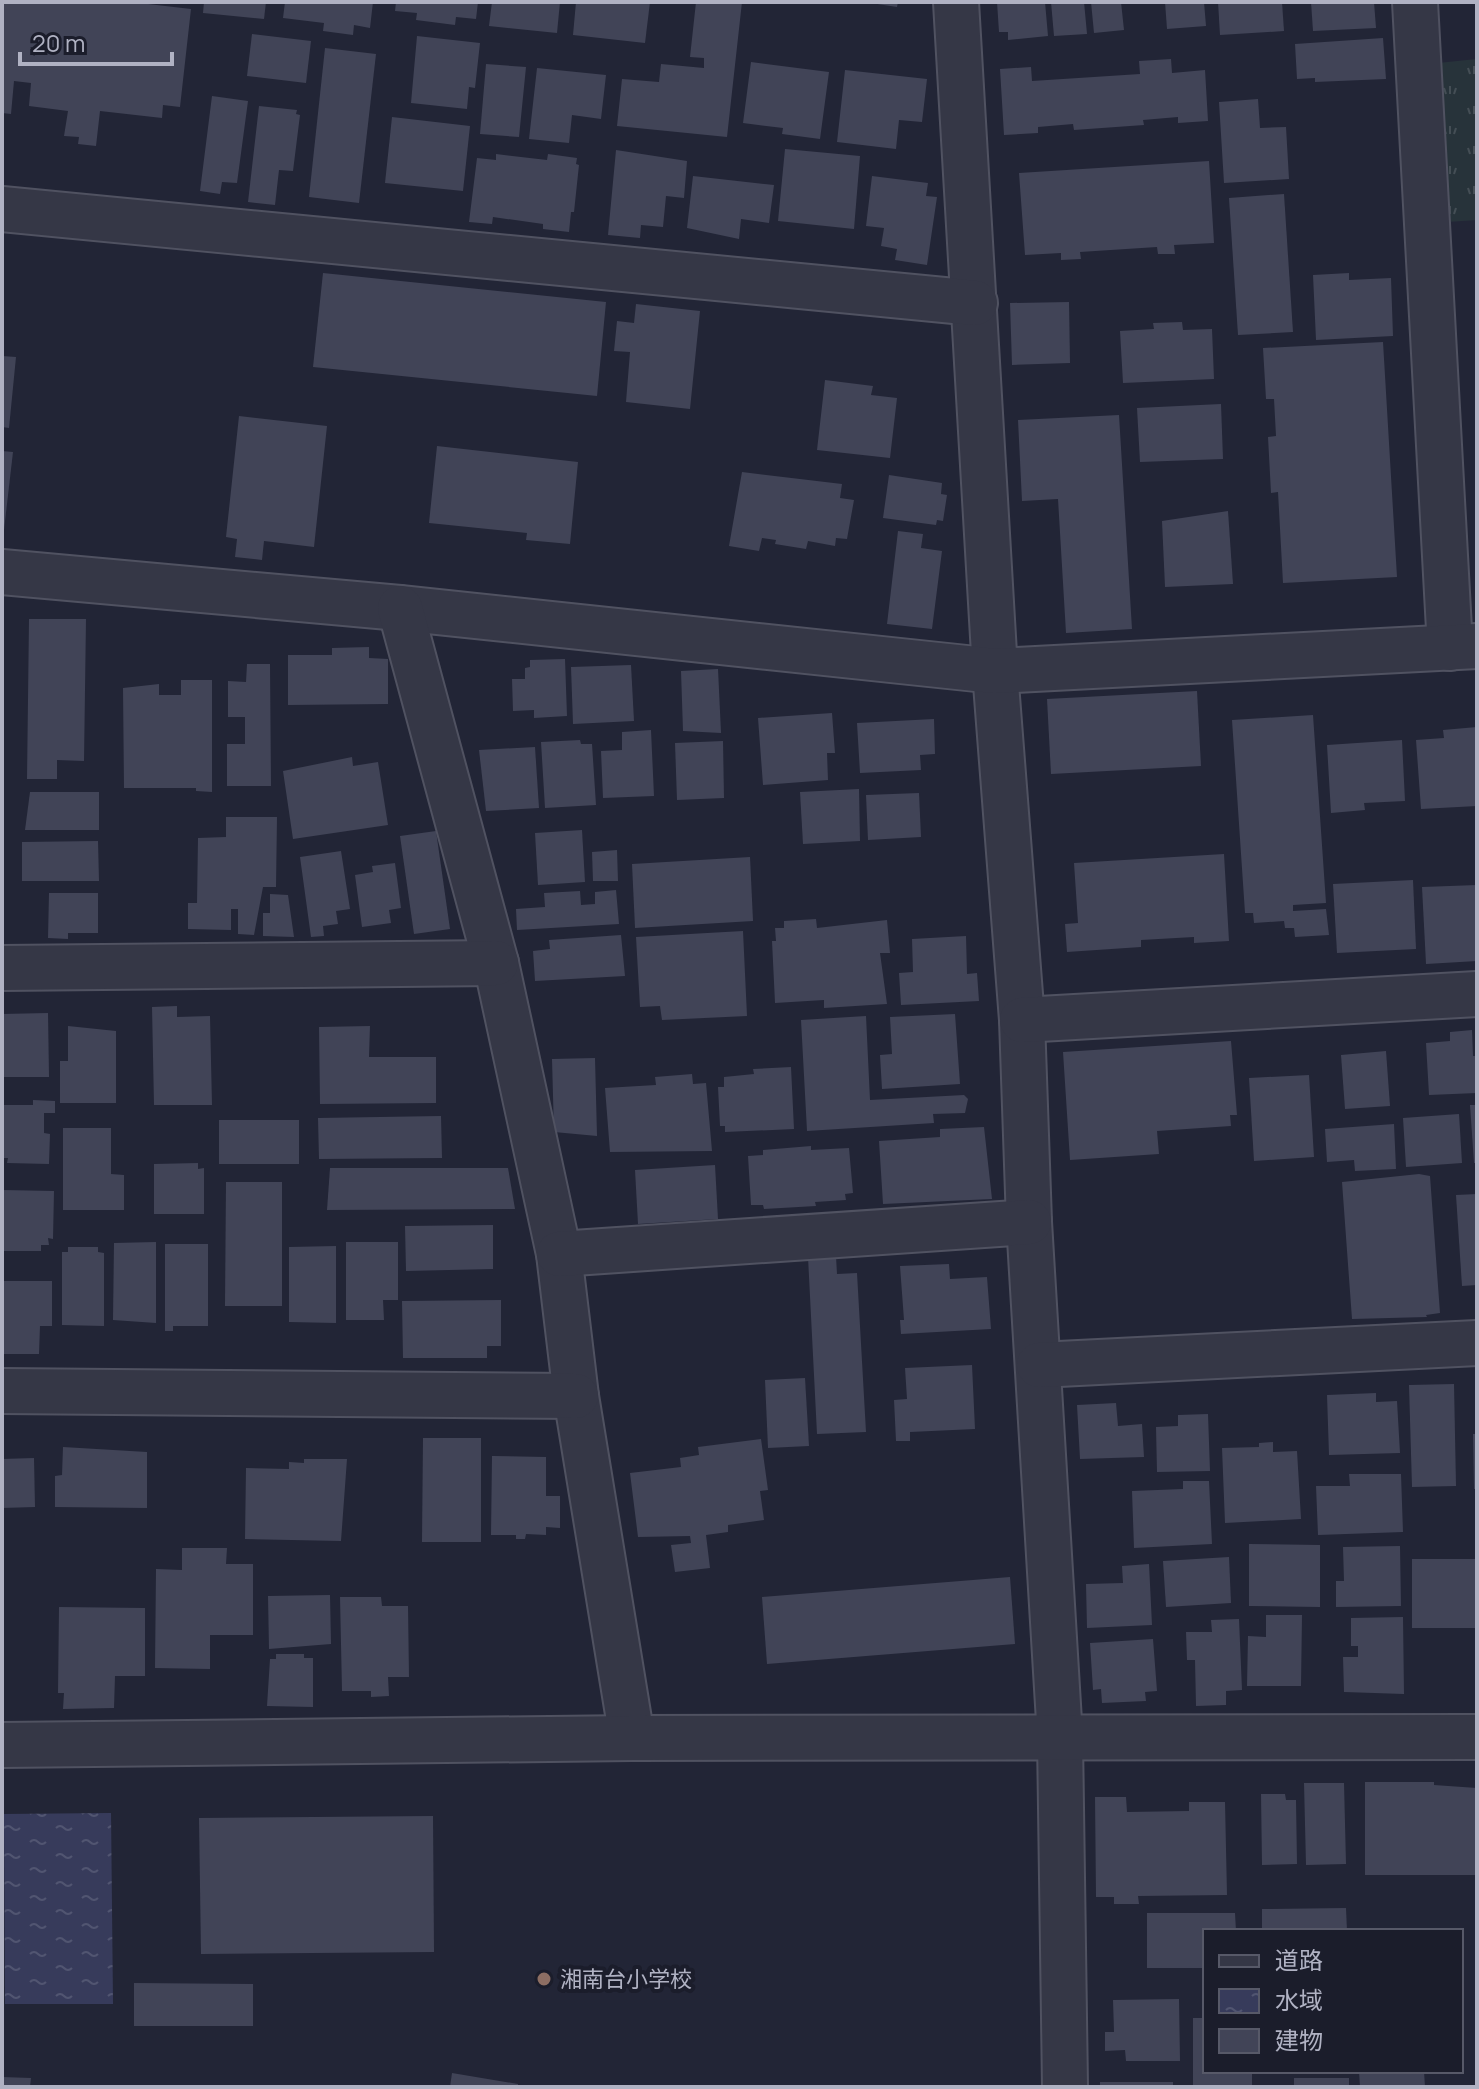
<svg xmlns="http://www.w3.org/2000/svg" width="1479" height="2089" font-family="Manrope,'Noto Sans JP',sans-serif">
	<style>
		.grass { fill: url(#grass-tufts) }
		.water { fill: url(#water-ripples) }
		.building { fill: #414457 }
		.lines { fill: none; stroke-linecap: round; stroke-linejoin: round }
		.street-casing { stroke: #505261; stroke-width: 48 }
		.street { stroke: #353746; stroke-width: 44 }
		.education-dot { fill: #8d6e63; stroke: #1b1d2b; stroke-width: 3 }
		.labels { text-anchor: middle; stroke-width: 8; stroke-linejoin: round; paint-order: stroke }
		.poi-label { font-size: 22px; fill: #b0b2c3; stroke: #1b1d2b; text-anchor: start }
	</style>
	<defs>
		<pattern id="grass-tufts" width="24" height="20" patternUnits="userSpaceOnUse" patternTransform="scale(2)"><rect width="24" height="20" fill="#27333a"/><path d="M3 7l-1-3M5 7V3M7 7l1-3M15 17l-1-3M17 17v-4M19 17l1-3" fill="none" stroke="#444e55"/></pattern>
		<pattern id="water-ripples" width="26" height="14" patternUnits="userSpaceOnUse" patternTransform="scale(2)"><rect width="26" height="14" fill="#373b5b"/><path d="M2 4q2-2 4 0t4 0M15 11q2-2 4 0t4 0" fill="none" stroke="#515571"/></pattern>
	</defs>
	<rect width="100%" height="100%" fill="#222536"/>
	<!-- grass -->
	<polygon class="grass" points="1477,59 1477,220 1431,223 1419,65"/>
	<!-- water -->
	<polygon class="water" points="111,1813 113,2004 5,2004 4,1814"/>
	<!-- building -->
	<g class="building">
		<polygon points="2,2 131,2 191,9 180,107 163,105 162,118 100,111 96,146 78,144 79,137 64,136 68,111 29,106 31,83 14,81 11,114 2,113"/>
		<polygon points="204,2 266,2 264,19 203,13"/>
		<polygon points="285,2 373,2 370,28 354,25 353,35 323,31 324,23 283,18"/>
		<polygon points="396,2 478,2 476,19 456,17 455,25 416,20 417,13 395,11"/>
		<polygon points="492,2 560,2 557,33 489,26"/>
		<polygon points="576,2 650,2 645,43 573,35"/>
		<polygon points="696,2 742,2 727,137 617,126 622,79 659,82 661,64 704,68 704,58 690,57"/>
		<polygon points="864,2 898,2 897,7"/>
		<polygon points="997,2 1045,2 1048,36 1008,40 1008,32 999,32"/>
		<polygon points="1051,2 1084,2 1087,34 1054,36"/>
		<polygon points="1091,2 1121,2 1124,30 1094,33"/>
		<polygon points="1165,2 1204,2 1206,26 1167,29"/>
		<polygon points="1218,2 1282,2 1284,31 1220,35"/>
		<polygon points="1311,2 1374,2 1376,28 1313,31"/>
		<polygon points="252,34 311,41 306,83 247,76"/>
		<polygon points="417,36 480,43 475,88 469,87 467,109 411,103"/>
		<polygon points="1383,38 1386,79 1315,82 1315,78 1297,79 1295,44"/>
		<polygon points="325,48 376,54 359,203 309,197"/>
		<polygon points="1171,59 1172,73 1205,70 1208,121 1178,123 1178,117 1143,120 1144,125 1074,130 1073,124 1038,127 1038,133 1004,135 1000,69 1031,67 1032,81 1140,74 1139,61"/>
		<polygon points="751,62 829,72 820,139 782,134 783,128 743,123"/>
		<polygon points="486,64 526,67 519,137 480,134"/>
		<polygon points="537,68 606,75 601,119 572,115 569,143 529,139"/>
		<polygon points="845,70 927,79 922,122 899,120 896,149 837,142"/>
		<polygon points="212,96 248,101 237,183 222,182 220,194 200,191"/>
		<polygon points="1258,99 1260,128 1286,127 1289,179 1224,183 1219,102"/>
		<polygon points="259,106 297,110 296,114 300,115 293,171 279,170 275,205 248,202"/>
		<polygon points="392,117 470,126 463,191 385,183"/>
		<polygon points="785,149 860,156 854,229 778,221"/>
		<polygon points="616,150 687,161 684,198 666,196 663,227 641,225 640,238 608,235"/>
		<polygon points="496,154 547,160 548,154 577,158 576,164 579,165 574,212 571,212 569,232 543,229 543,224 493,217 492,224 469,222 477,158 496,160"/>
		<polygon points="1209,161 1214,243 1174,245 1175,254 1158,254 1157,247 1080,252 1081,259 1061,260 1061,253 1025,255 1019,173"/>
		<polygon points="693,176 774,185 769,223 741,219 739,239 687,228"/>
		<polygon points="872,176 928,183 926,196 937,197 927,265 895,260 897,249 881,246 884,228 866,226"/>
		<polygon points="1284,194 1293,332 1238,335 1229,198"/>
		<polygon points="323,273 606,302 597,396 313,367"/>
		<polygon points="1349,273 1349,280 1391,278 1393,336 1316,340 1313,275"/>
		<polygon points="1069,302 1070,363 1012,365 1010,303"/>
		<polygon points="636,304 700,311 690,409 626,402 630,352 614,351 617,321 634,323"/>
		<polygon points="1182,322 1183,330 1212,329 1214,379 1123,383 1120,331 1154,329 1153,323"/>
		<polygon points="1383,342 1397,577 1283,583 1278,492 1271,493 1268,437 1276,436 1274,399 1266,399 1263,348"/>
		<polygon points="2,356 16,357 9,428 2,427"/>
		<polygon points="825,380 873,386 871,395 897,398 890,458 817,450"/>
		<polygon points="1221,404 1223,459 1140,462 1137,408"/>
		<polygon points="1119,415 1132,629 1066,633 1058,499 1022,501 1018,420"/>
		<polygon points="239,416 327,426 314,547 264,541 262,560 235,557 237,539 226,537"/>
		<polygon points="437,446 578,462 570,544 526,540 527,533 429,523"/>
		<polygon points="2,451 13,452 4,530 2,530"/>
		<polygon points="742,472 842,484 840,498 854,500 847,539 836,538 835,546 808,541 806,549 775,544 776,540 762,538 759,551 729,546"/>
		<polygon points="889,475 942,483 941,494 947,495 943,521 937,520 936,525 883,518"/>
		<polygon points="1228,511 1233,584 1165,587 1162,521"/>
		<polygon points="898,531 923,534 921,548 942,551 932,629 887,624"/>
		<polygon points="29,619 86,619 84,761 57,760 57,779 27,779"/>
		<polygon points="369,647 369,658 388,659 388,704 288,705 288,655 332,655 332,648"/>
		<polygon points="565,659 567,716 534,718 534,710 513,711 512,679 525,679 525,668 530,667 530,660"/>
		<polygon points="247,664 270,664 271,786 227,786 227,744 245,744 245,717 228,717 228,681 246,682"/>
		<polygon points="631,665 634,721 573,724 571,667"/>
		<polygon points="718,669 721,733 683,731 681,671"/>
		<polygon points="181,680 212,680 212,792 196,791 196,788 124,788 123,688 159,684 159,695 181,695"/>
		<polygon points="1197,691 1201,766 1051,774 1047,699"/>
		<polygon points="832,713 835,753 827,753 828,780 763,785 758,718"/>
		<polygon points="1313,715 1326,903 1293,905 1293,911 1326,909 1329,935 1295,937 1294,928 1285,928 1284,921 1254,923 1253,913 1245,913 1232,720"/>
		<polygon points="934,719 935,754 920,755 921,770 860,773 857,723"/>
		<polygon points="1477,727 1477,806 1421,809 1416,740 1444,738 1443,730"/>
		<polygon points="651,730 654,796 603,798 601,751 622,750 622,732"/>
		<polygon points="580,740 581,744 592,744 596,805 545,808 541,742"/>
		<polygon points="1402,740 1405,801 1364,803 1365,810 1331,813 1327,745"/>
		<polygon points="723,741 724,798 677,800 675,743"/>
		<polygon points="535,747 539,808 486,811 479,750"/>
		<polygon points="352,757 353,766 378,762 388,825 293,839 283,771"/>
		<polygon points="859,789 860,841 803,844 800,792"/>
		<polygon points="30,792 99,792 99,830 25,830"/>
		<polygon points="919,793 921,837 868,840 866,795"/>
		<polygon points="226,817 277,817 276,887 263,887 254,935 238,934 238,909 231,909 231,930 188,929 188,903 197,903 198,838 226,837"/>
		<polygon points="582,830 585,882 538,885 535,833"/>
		<polygon points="436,831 450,929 414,934 400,836"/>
		<polygon points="98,841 99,881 22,881 22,842"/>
		<polygon points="617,850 618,881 593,881 592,852"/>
		<polygon points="341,851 350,909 336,911 338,924 323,926 324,936 311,937 300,857"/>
		<polygon points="1224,854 1229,941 1194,943 1194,937 1141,940 1141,947 1067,952 1065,924 1078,923 1074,863"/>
		<polygon points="750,857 753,921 635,928 632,864"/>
		<polygon points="395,863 401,908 389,910 391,923 362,927 355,875 373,872 372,866"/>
		<polygon points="1413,880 1416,949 1337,953 1333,884"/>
		<polygon points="1477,885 1477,961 1426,964 1422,887"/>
		<polygon points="616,890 619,924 517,930 516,909 545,907 544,893 580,891 581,905 595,904 595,892"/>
		<polygon points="49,893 98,893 98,933 68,933 68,939 48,938"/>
		<polygon points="270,894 288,895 294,937 263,936 263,913 270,913"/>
		<polygon points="816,919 817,928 887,920 890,953 880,953 887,1004 824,1008 824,1000 775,1003 772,941 776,941 775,928 784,928 784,921"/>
		<polygon points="743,931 747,1016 662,1020 660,1006 640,1007 636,937"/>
		<polygon points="621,935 625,976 535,981 533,951 550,949 549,940"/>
		<polygon points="966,936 967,974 977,973 979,1001 901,1005 899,973 913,972 912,939"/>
		<polygon points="177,1006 177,1017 210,1016 212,1105 154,1105 152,1007"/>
		<polygon points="48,1013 49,1077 2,1077 2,1014"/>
		<polygon points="955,1014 960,1084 882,1089 880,1055 892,1054 890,1017"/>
		<polygon points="866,1016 870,1100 964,1095 968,1099 965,1113 933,1114 934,1123 807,1131 801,1020"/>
		<polygon points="68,1026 116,1031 116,1103 60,1103 60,1061 68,1061"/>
		<polygon points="370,1026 369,1057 436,1057 436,1103 320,1104 319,1027"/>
		<polygon points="1472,1030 1473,1056 1477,1056 1477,1093 1429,1095 1426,1043 1450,1041 1450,1032"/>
		<polygon points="1231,1041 1237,1115 1230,1115 1231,1126 1157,1131 1159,1154 1070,1160 1063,1052"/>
		<polygon points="1386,1051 1390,1106 1345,1109 1341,1055"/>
		<polygon points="595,1058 597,1136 554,1132 552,1059"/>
		<polygon points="791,1067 794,1129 725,1132 725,1126 720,1126 718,1087 724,1087 724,1077 754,1074 753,1069"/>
		<polygon points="692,1074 693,1084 706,1083 712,1151 610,1152 605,1088 656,1085 655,1077"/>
		<polygon points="1309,1075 1314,1157 1254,1161 1249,1078"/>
		<polygon points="33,1100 55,1101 55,1113 44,1113 44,1133 50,1134 49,1164 7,1163 8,1158 2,1158 2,1105 33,1105"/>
		<polygon points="1470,1105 1477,1105 1477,1163 1474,1163"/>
		<polygon points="1459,1114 1462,1163 1406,1167 1403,1118"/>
		<polygon points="441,1116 442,1158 319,1159 318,1118"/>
		<rect x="219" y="1120" width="80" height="44"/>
		<polygon points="1394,1124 1396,1169 1355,1171 1354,1160 1327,1162 1325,1129"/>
		<polygon points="984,1127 992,1199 883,1204 879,1141 940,1137 940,1129"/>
		<polygon points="63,1128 111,1128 111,1174 124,1175 124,1210 63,1210"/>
		<polygon points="811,1146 811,1150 849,1148 853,1193 845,1194 846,1200 815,1202 816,1206 764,1209 763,1205 751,1205 748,1156 763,1155 763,1150"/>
		<polygon points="198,1163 198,1169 204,1168 204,1214 154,1214 154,1164"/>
		<polygon points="715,1165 718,1219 638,1224 635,1170"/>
		<polygon points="330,1168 508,1168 515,1209 327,1210"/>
		<polygon points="1419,1174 1430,1176 1440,1313 1426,1315 1427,1317 1352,1319 1342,1182"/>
		<polygon points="226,1182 282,1182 282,1306 225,1306"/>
		<polygon points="2,1190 54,1191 53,1239 48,1238 49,1245 41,1245 41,1251 2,1251"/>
		<polygon points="1477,1194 1477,1285 1462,1286 1456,1195"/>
		<polygon points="493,1225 493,1269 406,1271 405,1226"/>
		<polygon points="156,1242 156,1323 113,1320 114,1243"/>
		<polygon points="346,1242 398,1242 398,1300 383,1300 384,1320 346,1320"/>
		<polygon points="165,1244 208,1244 208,1326 173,1326 173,1331 165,1331"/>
		<polygon points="336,1246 336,1323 289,1322 289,1247"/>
		<polygon points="68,1247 98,1247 98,1252 104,1253 104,1326 62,1325 62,1252 68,1252"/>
		<polygon points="836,1256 837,1274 857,1273 866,1432 817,1434 808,1257"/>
		<polygon points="949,1264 950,1279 987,1277 991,1329 901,1334 900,1320 904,1320 900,1266"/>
		<polygon points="2,1281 52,1281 52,1326 40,1326 39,1354 2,1354"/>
		<polygon points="501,1300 501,1346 487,1346 487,1358 403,1358 402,1301"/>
		<polygon points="972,1365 975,1429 910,1432 910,1441 896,1441 894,1400 907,1399 905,1368"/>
		<polygon points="805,1378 809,1446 768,1448 765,1380"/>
		<polygon points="1454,1384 1456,1486 1412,1487 1409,1385"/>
		<polygon points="1376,1393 1376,1402 1397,1401 1400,1453 1329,1455 1327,1395"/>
		<polygon points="1116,1403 1118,1426 1142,1424 1144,1457 1080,1459 1077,1405"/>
		<polygon points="1208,1414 1210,1471 1157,1472 1156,1427 1178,1426 1178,1415"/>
		<polygon points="1473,1434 1477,1434 1477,1489 1474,1489"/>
		<polygon points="423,1438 481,1438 481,1542 422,1542"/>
		<polygon points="761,1439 768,1490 760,1491 764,1520 728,1525 728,1532 706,1535 710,1568 675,1572 671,1545 691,1543 690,1536 638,1537 630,1473 681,1467 680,1458 699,1455 698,1447"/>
		<polygon points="1273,1442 1273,1452 1297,1451 1301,1519 1225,1523 1222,1448 1259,1447 1259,1443"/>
		<polygon points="63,1447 147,1452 147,1508 55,1507 55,1476 62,1475"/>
		<polygon points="492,1456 546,1457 546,1496 560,1496 560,1528 546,1527 546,1535 526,1534 525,1539 516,1539 516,1535 491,1535"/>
		<polygon points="34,1458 35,1507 2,1508 2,1459"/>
		<polygon points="304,1459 347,1459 341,1541 245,1539 246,1468 289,1469 289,1462 304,1463"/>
		<polygon points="1349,1474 1401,1474 1403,1532 1318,1535 1316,1486 1350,1486"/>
		<polygon points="1183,1481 1209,1481 1212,1544 1134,1548 1132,1491 1183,1489"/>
		<polygon points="1249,1544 1320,1545 1320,1607 1249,1606"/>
		<polygon points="1400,1546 1401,1606 1336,1607 1336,1581 1344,1581 1343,1547"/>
		<polygon points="182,1548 227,1548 226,1564 253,1564 253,1635 210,1635 210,1669 155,1668 156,1569 182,1570"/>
		<polygon points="1229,1557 1231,1603 1166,1607 1163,1561"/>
		<rect x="1412" y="1559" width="65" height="69"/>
		<polygon points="1149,1564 1152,1625 1087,1628 1086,1584 1123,1583 1122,1566"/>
		<polygon points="1010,1577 1015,1644 767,1664 762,1597"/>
		<polygon points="330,1595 331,1644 269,1649 268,1596"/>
		<polygon points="340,1597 381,1597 382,1606 408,1606 409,1677 388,1677 389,1696 371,1697 371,1691 342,1691"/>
		<polygon points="59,1607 145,1608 145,1676 115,1676 114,1708 63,1709 64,1693 58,1693"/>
		<polygon points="1266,1615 1302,1615 1301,1686 1247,1686 1248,1636 1266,1637"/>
		<polygon points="1403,1617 1404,1694 1344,1692 1343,1657 1358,1657 1358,1646 1351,1646 1351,1618"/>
		<polygon points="1239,1619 1242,1690 1226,1691 1226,1705 1196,1706 1195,1660 1187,1660 1186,1632 1212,1632 1211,1620"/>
		<polygon points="1153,1639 1157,1691 1145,1692 1146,1701 1102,1703 1101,1689 1093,1690 1090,1643"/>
		<polygon points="276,1654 304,1654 304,1658 313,1658 313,1707 267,1706 270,1659 276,1659"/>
		<polygon points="1365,1782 1434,1782 1434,1785 1477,1788 1477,1875 1365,1875"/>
		<polygon points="1304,1783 1344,1783 1346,1864 1306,1865"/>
		<polygon points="1261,1794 1285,1794 1286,1800 1296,1800 1297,1864 1262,1865"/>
		<polygon points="1095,1797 1126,1797 1127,1812 1189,1811 1189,1802 1225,1802 1227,1895 1138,1896 1139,1904 1114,1904 1114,1897 1096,1897"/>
		<polygon points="433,1816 434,1952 201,1954 199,1818"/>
		<polygon points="1346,1908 1347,1931 1262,1931 1262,1909"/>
		<polygon points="1147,1913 1235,1913 1236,1931 1205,1931 1205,1968 1147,1968"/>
		<polygon points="134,1983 253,1984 253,2026 134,2026"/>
		<polygon points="1179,1999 1180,2061 1126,2061 1125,2050 1105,2051 1105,2032 1114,2032 1113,2000"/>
		<polygon points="1193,2018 1205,2018 1205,2071 1252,2071 1252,2087 1193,2087"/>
		<polygon points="1359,2071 1424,2071 1425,2087 1360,2087"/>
		<polygon points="452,2073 518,2084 518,2087 450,2087"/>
		<polygon points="2,2077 31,2078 30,2087 2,2087"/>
		<rect x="1294" y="2078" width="55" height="9"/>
		<rect x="1100" y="2082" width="73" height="5"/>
	</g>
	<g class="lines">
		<!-- street casing -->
		<g class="street-casing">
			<g id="street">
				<polyline points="956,2 995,671 1022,1020 1029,1222 1060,1738 1065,2087"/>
				<polyline points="1415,2 1450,648"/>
				<polyline points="2,209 975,303"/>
				<polyline points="2,572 400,608 995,671 1477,646"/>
				<polyline points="400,608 496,963 559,1254 576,1396 632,1738"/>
				<polyline points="2,968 496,963"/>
				<polyline points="1022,1020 1477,994"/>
				<polyline points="559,1254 1029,1222"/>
				<polyline points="1039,1365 1477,1343"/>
				<polyline points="2,1391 576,1396"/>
				<polyline points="2,1745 632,1738 1477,1737"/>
			</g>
		</g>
		<!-- street -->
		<use href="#street" class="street"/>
	</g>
	<!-- markers -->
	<circle class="education-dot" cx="544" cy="1979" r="8"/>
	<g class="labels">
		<!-- poi labels -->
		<g class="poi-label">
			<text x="560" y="1987">湘南台小学校</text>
		</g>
	</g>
	<!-- border -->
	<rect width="1479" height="2089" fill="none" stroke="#b0b2c3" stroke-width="8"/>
	<!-- legend -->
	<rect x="1203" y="1929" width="260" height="144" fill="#1b1d2b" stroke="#575968" stroke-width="2"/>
	<rect x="1219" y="1955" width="40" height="12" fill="#353746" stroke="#575968" stroke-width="2"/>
	<text x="1275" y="1969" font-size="24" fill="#b0b2c3">道路</text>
	<rect x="1219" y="1989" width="40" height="24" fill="url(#water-ripples)" stroke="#575968" stroke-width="2"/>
	<text x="1275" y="2009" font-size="24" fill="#b0b2c3">水域</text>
	<rect x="1219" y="2029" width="40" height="24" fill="#414457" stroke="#575968" stroke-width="2"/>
	<text x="1275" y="2049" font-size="24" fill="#b0b2c3">建物</text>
	<!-- scale -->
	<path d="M20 52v12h152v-12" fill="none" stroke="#b0b2c3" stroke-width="4"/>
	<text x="32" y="52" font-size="24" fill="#b0b2c3" stroke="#1b1d2b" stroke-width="6" paint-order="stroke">20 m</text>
</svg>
